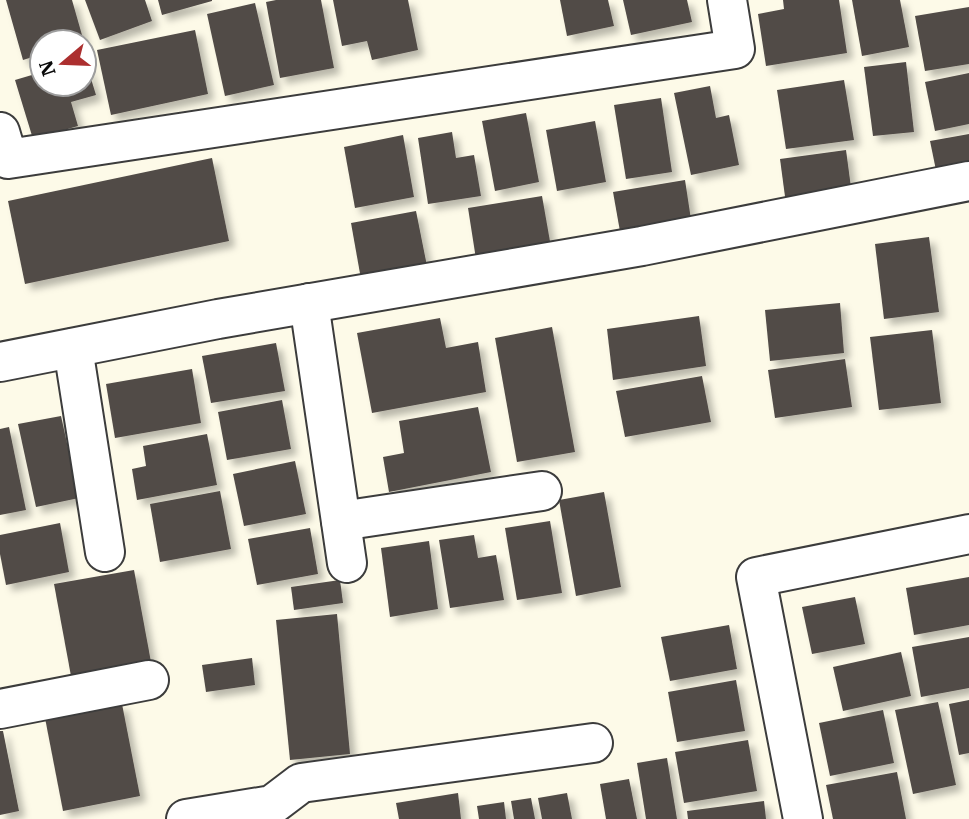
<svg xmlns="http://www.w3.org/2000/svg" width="969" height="819" font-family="'IBM Plex Serif',serif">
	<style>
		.building { fill: #514b47; filter: url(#shadow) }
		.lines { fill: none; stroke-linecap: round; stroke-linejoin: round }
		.minor-casing { stroke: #3c3c3c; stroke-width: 42 }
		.minor { stroke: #fff; stroke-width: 38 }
	</style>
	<defs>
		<filter id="shadow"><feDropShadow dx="6" dy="6" stdDeviation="3.5" flood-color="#0004"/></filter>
	</defs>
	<rect width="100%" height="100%" fill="#fdfae8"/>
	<!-- building -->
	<g class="building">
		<polygon points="6,0 72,0 84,42 42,42 42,54 23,60"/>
		<polygon points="85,0 145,0 152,21 100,40"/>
		<polygon points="158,0 212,0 212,1 162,15"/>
		<polygon points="276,0 321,0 334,68 280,78 266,2"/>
		<polygon points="333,0 408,0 418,50 372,60 367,41 342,46"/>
		<polygon points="560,0 608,0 614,26 567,36"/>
		<polygon points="623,0 687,0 692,22 631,35"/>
		<polygon points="783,0 839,0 847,53 766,66 758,14 784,9"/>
		<polygon points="852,0 900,0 909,47 862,56"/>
		<polygon points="255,3 274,85 225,96 207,14"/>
		<polygon points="969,7 969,64 925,71 915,16"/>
		<polygon points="195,30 208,94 111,115 97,50"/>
		<polygon points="85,59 96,95 71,102 78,126 33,139 15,80 42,72 42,84 84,84"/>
		<polygon points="906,62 914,132 873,136 864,67"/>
		<polygon points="969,73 969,124 935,131 925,82"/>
		<polygon points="844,80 854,140 786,149 777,90"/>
		<polygon points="710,86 716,118 729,115 739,165 691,175 674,93"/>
		<polygon points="661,98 672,172 626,179 614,105"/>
		<polygon points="526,113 539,182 495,191 482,121"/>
		<polygon points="595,121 606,182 557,191 546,130"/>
		<polygon points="452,132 456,158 474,155 481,196 428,204 418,138"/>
		<polygon points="969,134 969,168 937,175 930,141"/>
		<polygon points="403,135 414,197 355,208 344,147"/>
		<polygon points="846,150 852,195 786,204 780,159"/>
		<polygon points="212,158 229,241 25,284 8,201"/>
		<polygon points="685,180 692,226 621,237 613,192"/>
		<polygon points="542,196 551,247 476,259 468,208"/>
		<polygon points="416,211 427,266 361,279 351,223"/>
		<polygon points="929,237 939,312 884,319 875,244"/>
		<polygon points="840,303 844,353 770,361 765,310"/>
		<polygon points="699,316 706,366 613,380 607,329"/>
		<polygon points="440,318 446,348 478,342 486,392 372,413 357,333"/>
		<polygon points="552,327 575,452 517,462 495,338"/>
		<polygon points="932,330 941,403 879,410 870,337"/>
		<polygon points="276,343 285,391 211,403 202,356"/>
		<polygon points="845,359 852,407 775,418 768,370"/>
		<polygon points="192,369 201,423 115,438 106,384"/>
		<polygon points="702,376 711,422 625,437 616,391"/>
		<polygon points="282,400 291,449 227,460 218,412"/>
		<polygon points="478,407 491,472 389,492 383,457 404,453 399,421"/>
		<polygon points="61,416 79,498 36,507 18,424"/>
		<polygon points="9,427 26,510 0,515 0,429"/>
		<polygon points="207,434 217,485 137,500 132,469 146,466 143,446"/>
		<polygon points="295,461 306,514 244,526 233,474"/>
		<polygon points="220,491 231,549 160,562 150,504"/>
		<polygon points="604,492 621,587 576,596 559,500"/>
		<polygon points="550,521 562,593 517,600 505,528"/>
		<polygon points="60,523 69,572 6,585 0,554 0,535"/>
		<polygon points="310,528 318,574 257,585 248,539"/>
		<polygon points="474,535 478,558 496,555 504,600 450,608 439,540"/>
		<polygon points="429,541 438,609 390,617 381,548"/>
		<polygon points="134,570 151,662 71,676 54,584"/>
		<polygon points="969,577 969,625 914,635 906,588"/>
		<polygon points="340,580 343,603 294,610 291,587"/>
		<polygon points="855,597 865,644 812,654 802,607"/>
		<polygon points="337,614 350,754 290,760 276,620"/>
		<polygon points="729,625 737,669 670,681 661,637"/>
		<polygon points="969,637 969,688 921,697 912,647"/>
		<polygon points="901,652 911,696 843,711 833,667"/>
		<polygon points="252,658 255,685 206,692 202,665"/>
		<polygon points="736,680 745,731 677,742 668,692"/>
		<polygon points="969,700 969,753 959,755 949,704"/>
		<polygon points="938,702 956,785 913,794 895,710"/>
		<polygon points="122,704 140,796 63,811 45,718"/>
		<polygon points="883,710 894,763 830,776 819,723"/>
		<polygon points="0,731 3,731 19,811 0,815"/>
		<polygon points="748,740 757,791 684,803 675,752"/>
		<polygon points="667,758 677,819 646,819 637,763"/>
		<polygon points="897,772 906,819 833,819 826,785"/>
		<polygon points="629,779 637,819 606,819 600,784"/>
		<polygon points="458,793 461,819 399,819 396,803"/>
		<polygon points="567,793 572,819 542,819 538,798"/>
		<polygon points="531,798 535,819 514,819 511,801"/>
		<polygon points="764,801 766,819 688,819 687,811"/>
		<polygon points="504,802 506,819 479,819 477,806"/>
	</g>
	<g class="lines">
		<!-- minor casing -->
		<g class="minor-casing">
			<g id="minor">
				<polyline points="0,132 8,159 735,49 727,0"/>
				<polyline points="309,303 347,563"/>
				<polyline points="73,348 105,552"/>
				<polyline points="0,362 218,319 642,246 969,181"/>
				<polyline points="341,521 542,491"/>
				<polyline points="0,709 149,680"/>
				<polyline points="186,819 272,805 301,783 593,743"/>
				<polyline points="803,819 756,577 969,534"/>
			</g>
		</g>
		<!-- minor -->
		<use href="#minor" class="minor"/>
	</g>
	<!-- north arrow -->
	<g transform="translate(63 63) rotate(251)"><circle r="33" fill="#ffffff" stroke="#9d9d9d" stroke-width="2"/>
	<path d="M0-5L12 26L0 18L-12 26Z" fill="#ac2f2f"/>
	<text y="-10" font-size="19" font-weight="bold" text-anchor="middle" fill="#090909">N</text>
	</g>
</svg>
